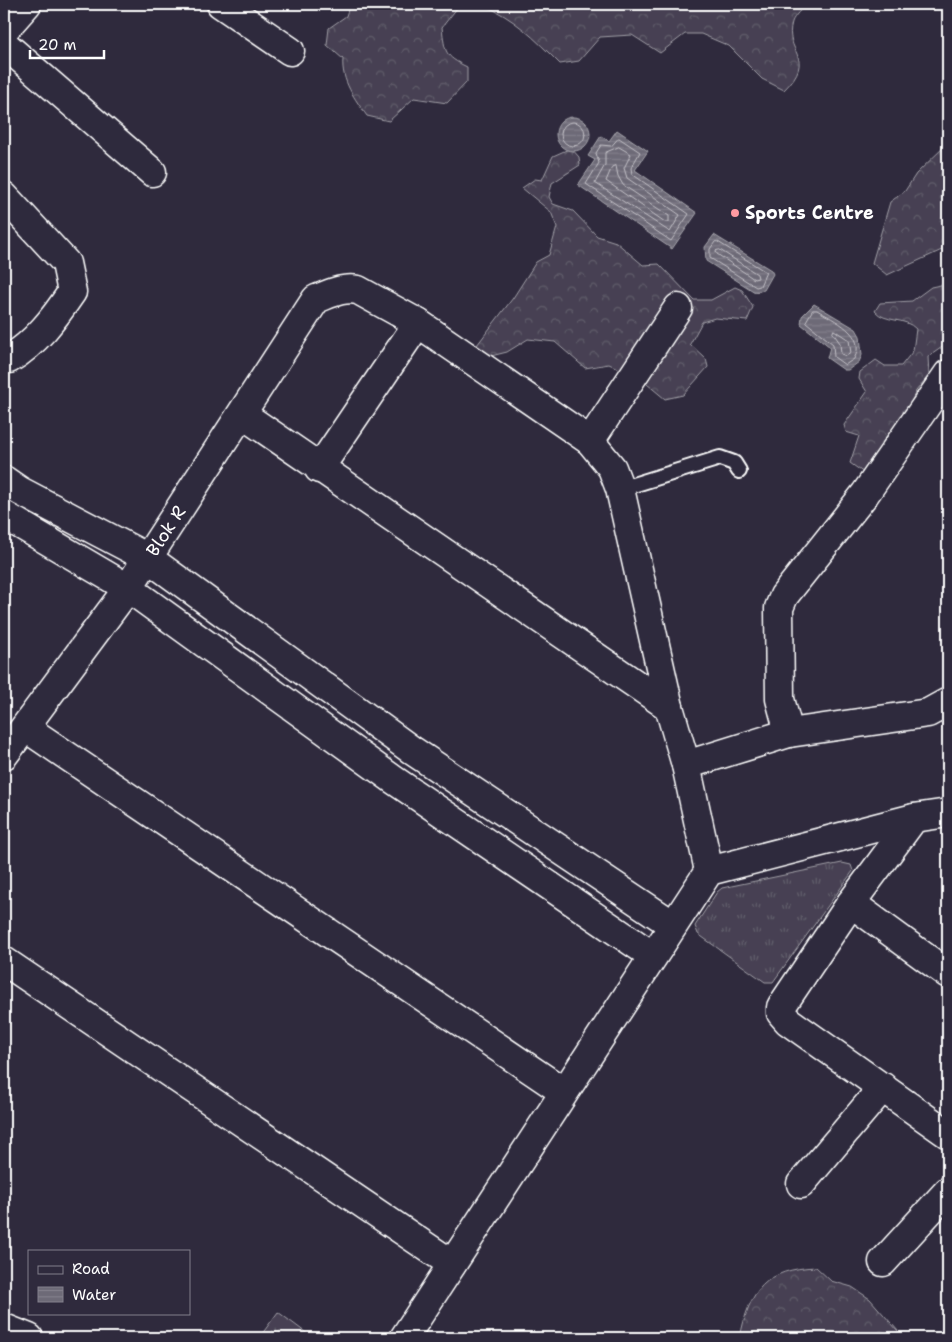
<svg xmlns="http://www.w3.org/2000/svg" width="952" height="1342" font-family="'Shantell Sans',sans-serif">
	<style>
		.grass { fill: url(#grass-tufts); stroke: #a2a0a8 }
		.forest { fill: url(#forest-crowns); stroke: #a2a0a8 }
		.water { fill: url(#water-rules); stroke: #a7a6ad }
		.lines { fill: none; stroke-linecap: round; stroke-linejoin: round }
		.shore { stroke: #c5c3c9; stroke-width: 1 }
		.lane-casing { stroke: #fff; stroke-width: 18 }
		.street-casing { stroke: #fff; stroke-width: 31 }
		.secondary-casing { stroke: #fff; stroke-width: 31 }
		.lane { stroke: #2f2a3d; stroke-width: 14 }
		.street { stroke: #2f2a3d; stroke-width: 28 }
		.secondary { stroke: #2f2a3d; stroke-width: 28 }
		.poi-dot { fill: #ff9aa2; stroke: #2f2a3d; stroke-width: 2 }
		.labels { text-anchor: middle; stroke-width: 4; stroke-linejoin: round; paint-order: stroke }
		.poi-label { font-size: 18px; font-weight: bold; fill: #fff; stroke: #2f2a3d; text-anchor: start }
		.street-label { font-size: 18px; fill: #fff; stroke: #2f2a3d }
	</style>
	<defs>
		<pattern id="grass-tufts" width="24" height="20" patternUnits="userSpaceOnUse" patternTransform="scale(1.25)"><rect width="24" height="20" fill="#464152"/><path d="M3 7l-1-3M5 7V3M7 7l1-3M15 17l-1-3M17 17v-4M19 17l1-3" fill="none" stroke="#625e6c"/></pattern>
		<pattern id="forest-crowns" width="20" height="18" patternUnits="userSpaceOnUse" patternTransform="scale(1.25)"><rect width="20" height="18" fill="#464152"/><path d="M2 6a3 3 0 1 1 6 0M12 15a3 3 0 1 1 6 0" fill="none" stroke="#625e6c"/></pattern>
		<pattern id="water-rules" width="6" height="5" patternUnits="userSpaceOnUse" patternTransform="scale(1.25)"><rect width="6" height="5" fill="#6d6a77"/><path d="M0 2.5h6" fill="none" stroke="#83808b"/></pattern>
	</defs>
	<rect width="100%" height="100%" fill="#2f2a3d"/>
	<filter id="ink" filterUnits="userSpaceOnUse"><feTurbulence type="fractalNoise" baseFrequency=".02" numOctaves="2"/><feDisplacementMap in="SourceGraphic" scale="10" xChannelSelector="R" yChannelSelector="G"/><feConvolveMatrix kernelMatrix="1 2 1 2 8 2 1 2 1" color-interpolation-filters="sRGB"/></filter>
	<g filter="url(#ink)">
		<!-- grass -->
		<g class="grass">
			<polygon points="842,863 851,865 853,871 773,982 765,982 698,934 695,926 717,892 722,888"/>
			<polygon points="278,1312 313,1338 259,1338"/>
		</g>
		<!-- forest -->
		<g class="forest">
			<path d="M 346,4 L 466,4 L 458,7 L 442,27 C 445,52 444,56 467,67 L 467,82 L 447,103 L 414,98 L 389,121 L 367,116 C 355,99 341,81 343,59 L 327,45 L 329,28 L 346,16 L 349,7 Z"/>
			<path d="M 481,4 L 522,4 L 528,8 L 552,8 L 559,4 L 806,4 C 802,9 794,16 792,22 C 783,53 818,56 784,90 L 762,79 L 729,46 L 701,34 L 685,34 L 660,53 L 632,35 L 600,37 L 579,61 L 560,64 C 534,38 515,18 481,4 Z"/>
			<polygon points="948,143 948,250 944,249 887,275 872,263 890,202 905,191 916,174"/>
			<polygon points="571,148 579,157 580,165 552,183 549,197 553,204 573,211 597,236 616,242 643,265 659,264 694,300 711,300 735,287 742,290 753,307 747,321 715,318 702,322 690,344 706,359 708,367 683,395 665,399 641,379 609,364 585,368 555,342 528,339 507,352 483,358 477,345 513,298 536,262 549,255 557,227 551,212 522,188 535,179 542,180 553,156"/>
			<path d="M 945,284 L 948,285 L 948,343 L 928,357 L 929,375 L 916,391 L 902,423 L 887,435 L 864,473 L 850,463 L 859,436 L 846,432 L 844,425 L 867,392 L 859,379 L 860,372 L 876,360 L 885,366 L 901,366 L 913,351 L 916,329 C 905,317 885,323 875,311 L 880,303 L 912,301 L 931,287 Z"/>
			<path d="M 816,1267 L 831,1281 L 852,1287 L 870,1299 L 898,1331 L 898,1338 L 740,1338 C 749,1290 766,1269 816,1267 Z"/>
		</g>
		<!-- water -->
		<g class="water">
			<circle cx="573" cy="134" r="17"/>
			<polygon points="617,130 648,151 635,170 697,213 672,249 578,185 595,160 588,156 601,136 609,141"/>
			<polygon points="714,235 771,270 773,274 764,290 755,292 706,261 705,247"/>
			<polygon points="814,304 856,329 860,336 862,355 859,362 848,370 844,370 827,358 830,347 801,324 802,316"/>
		</g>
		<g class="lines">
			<!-- shore -->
			<g class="shore">
				<circle cx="573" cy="134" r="12"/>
				<polygon points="619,138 640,152 631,168 632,174 689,214 671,241 586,184 599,163 596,153 601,145 611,146"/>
				<polygon points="619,147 631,154 624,168 627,178 680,215 670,232 595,183 605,165 605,153"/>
				<polygon points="616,166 618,176 623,185 669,216 669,222 665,222 606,181 612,167"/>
				<polygon points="718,242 766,272 760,286 756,287 710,258 710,249 715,242"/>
				<polygon points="720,250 757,274 758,278 754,279 717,254 716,251"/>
				<path d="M 813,310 L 817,310 C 833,320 868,334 854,359 L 845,365 L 834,357 L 833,344 L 806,322 Z"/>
				<polygon points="834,330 849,340 851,353 846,356 841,354 840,343 833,333"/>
			</g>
			<!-- lane casing -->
			<g class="lane-casing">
				<polyline id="lane" points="620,489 720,458 734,463 739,471"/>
			</g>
			<!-- street casing -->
			<g class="street-casing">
				<g id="street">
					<polyline points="221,4 290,51"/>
					<polyline points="4,30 27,4"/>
					<polyline points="4,44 152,172"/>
					<path d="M 4,196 L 66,263 L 72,292 C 55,317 36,343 9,359 L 4,358"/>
					<polyline points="242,414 669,707"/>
					<polyline points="590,441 678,308"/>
					<polyline points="319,469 418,323"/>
					<polyline points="4,480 20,491 148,558 413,751 673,925"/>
					<polyline points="4,515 128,588 394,780 653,956"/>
					<polyline points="26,728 564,1092"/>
					<polyline points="789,733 780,699 779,608 784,596 865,494 948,374"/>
					<path d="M 4,755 L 128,588 L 316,299 C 330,294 342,287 358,290 L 418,323 L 590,441 L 612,468 L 620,489 L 669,707 L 686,765 L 709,871"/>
					<polyline points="686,765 789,733 928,713 948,702"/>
					<polyline points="851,903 914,818 948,813"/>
					<polyline points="4,961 452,1264"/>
					<polyline points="948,974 851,903 781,1007 781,1013 788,1021 948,1134"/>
					<polyline points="801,1184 883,1087"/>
					<polyline points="883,1262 948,1191"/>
					<polyline points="404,1338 709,871 914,818"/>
				</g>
			</g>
			<!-- secondary casing -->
			<g class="secondary-casing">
				<polyline id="secondary" points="4,1328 29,1338"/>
			</g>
			<!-- lane -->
			<use href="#lane" class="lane"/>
			<!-- street -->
			<use href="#street" class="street"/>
			<!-- secondary -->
			<use href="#secondary" class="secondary"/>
		</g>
	</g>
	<!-- markers -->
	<circle class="poi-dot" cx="735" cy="213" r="5"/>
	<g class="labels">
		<!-- poi labels -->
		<g class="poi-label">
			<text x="745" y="219">Sports Centre</text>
		</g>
		<!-- street labels -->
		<g class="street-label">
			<text transform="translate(166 531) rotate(-57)" y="6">Blok R</text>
		</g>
	</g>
	<!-- margin -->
	<rect width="952" height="1342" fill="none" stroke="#2f2a3d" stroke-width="20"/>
	<rect x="10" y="10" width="932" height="1322" fill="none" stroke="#fff" stroke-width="2" filter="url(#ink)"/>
	<!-- legend -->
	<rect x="28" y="1250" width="162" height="65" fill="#2f2a3d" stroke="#827f8b"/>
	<rect x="38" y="1266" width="25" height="8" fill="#2f2a3d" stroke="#827f8b"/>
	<text x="72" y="1274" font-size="15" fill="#ffffff">Road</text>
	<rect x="38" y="1287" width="25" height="15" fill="url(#water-rules)" stroke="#827f8b"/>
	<text x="72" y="1300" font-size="15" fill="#ffffff">Water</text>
	<!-- scale -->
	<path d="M30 50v8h74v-8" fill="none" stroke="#ffffff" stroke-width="2.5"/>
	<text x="38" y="50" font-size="15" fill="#ffffff" stroke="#2f2a3d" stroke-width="4" paint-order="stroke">20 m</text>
</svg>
